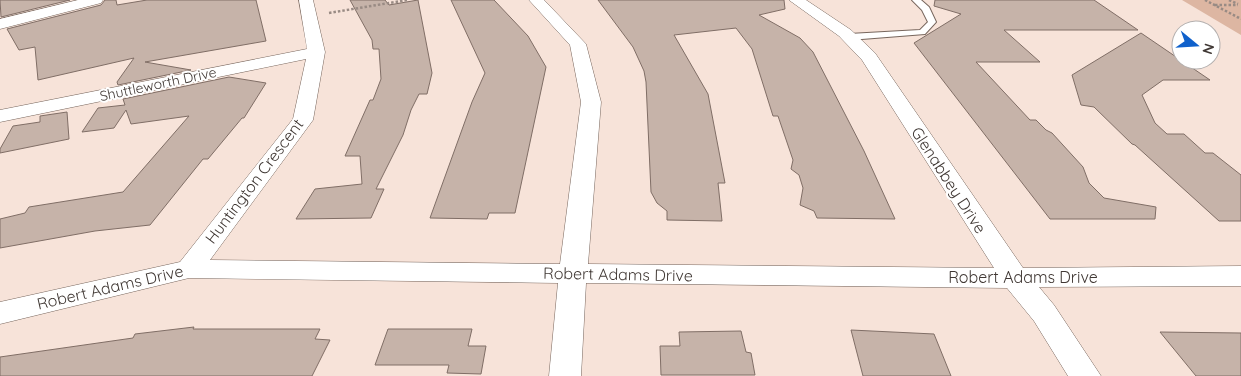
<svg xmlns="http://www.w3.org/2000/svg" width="1241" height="376" font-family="Quicksand,sans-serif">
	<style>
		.green { fill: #ddb6a2 }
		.building { fill: #c6b3a9; stroke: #806e66 }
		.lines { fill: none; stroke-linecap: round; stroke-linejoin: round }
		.service-casing { stroke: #77665d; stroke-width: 2 }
		.minor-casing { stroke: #77665d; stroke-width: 1 }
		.path { stroke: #998b84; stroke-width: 2.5; stroke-dasharray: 2.5 2; stroke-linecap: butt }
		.service { fill: #fff; fill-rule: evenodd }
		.minor { fill: #fff; fill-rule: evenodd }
		.labels { text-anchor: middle; stroke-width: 4; stroke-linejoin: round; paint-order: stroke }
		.far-street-label { font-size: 14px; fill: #403834; stroke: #fff }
		.street-label { font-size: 16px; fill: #403834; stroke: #fff }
	</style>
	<rect width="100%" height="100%" fill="#f7e3d9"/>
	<!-- green -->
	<polygon class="green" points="1182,0 1241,0 1241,35"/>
	<!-- building -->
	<g class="building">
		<polygon points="0,0 70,0 1,17"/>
		<polygon points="105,0 116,0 117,5 147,0 256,0 266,41 145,62 191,70 118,85 117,82 134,58 38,80 35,47 19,50 7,29 101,5"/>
		<polygon points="350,0 385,0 389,5 418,0 432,73 427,94 419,94 411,110 403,135 376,189 384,189 371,218 296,219 315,189 362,184 360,156 345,156 370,100 373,100 381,79 379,49 373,49 372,40"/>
		<polygon points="451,0 494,0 528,36 546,67 515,213 489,213 487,219 430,218 472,102 485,73"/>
		<polygon points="598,0 784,0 785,9 759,15 800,38 813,52 864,151 895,219 817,218 814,211 800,205 803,188 799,175 791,169 793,160 778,116 773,116 752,49 736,28 674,35 708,94 725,183 718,183 722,221 667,220 667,211 657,203 651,192 646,82 644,71 633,47"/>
		<polygon points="935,0 1094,0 1138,30 1004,30 1040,62 976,62 1030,120 1036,120 1046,130 1052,133 1083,167 1089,183 1104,198 1156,207 1155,219 1050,219 914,43 961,14 934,6"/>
		<polygon points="1141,33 1210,80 1163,80 1142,95 1155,123 1167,134 1184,134 1205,153 1213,153 1241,175 1241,221 1219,221 1135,145 1132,144 1094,107 1081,105 1072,75"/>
		<polygon points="229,77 266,83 244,118 242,118 208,159 203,159 150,225 95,231 0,248 0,219 25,213 29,207 123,192 189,116 131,124 126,110 114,128 82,132 98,108 125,105 123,99"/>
		<polygon points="67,112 69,139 0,153 0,149 13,126 40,122 40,116"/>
		<polygon points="194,327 193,329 320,329 315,339 330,340 312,376 0,376 0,357 133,338 135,334"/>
		<polygon points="388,329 472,329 468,346 486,346 481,374 447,373 449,365 375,365"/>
		<polygon points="851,330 934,334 951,376 863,376"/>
		<polygon points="741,331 746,352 751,353 755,375 661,375 660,346 680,346 679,332"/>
		<polygon points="1160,332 1241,333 1241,376 1196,376"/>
	</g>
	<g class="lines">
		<!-- service casing -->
		<g class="service-casing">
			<polygon id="service" points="912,0 921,0 929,7 936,22 925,34 849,40 845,37 849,34 920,30 928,22 922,10"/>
		</g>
		<!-- minor casing -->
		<g class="minor-casing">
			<g id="minor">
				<polygon points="78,0 103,0 101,3 0,29 0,19"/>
				<polygon points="299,0 313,0 325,52 313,120 210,260 560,264 581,102 570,45 529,0 544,0 586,44 601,102 588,264 994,268 862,60 839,36 789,0 806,0 851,30 875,53 1023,268 1241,266 1241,286 1039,287 1054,305 1101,376 1068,376 1034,321 1007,288 586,283 581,376 549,376 558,283 189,278 0,324 0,302 180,262 293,119 306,59 0,122 0,110 307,49"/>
			</g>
		</g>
		<!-- path -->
		<g class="path">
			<polyline points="1205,0 1241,19"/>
			<polyline points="1229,0 1238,4"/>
			<polyline points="1215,5 1238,5"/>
			<polyline points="329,13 407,0"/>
		</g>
		<!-- service -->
		<use href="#service" class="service"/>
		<!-- minor -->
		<use href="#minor" class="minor"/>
	</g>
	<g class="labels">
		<!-- far-street labels -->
		<g class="far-street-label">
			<text transform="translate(158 84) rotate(-12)" y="5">Shuttleworth Drive</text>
		</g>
		<!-- street labels -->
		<g class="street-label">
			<text transform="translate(949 180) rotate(57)" y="6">Glenabbey Drive</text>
			<text transform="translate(254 181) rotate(-53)" y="6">Huntington Crescent</text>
			<text transform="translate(618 274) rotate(1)" y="6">Robert Adams Drive</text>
			<text x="1023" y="283">Robert Adams Drive</text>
			<text transform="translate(110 287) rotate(-13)" y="6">Robert Adams Drive</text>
		</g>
	</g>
	<!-- north arrow -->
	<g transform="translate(1196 45) rotate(108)"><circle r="24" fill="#ffffff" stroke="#b3afae"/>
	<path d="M0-4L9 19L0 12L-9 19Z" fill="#1061cb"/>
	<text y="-8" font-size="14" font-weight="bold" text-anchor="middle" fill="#403834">N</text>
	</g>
</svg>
